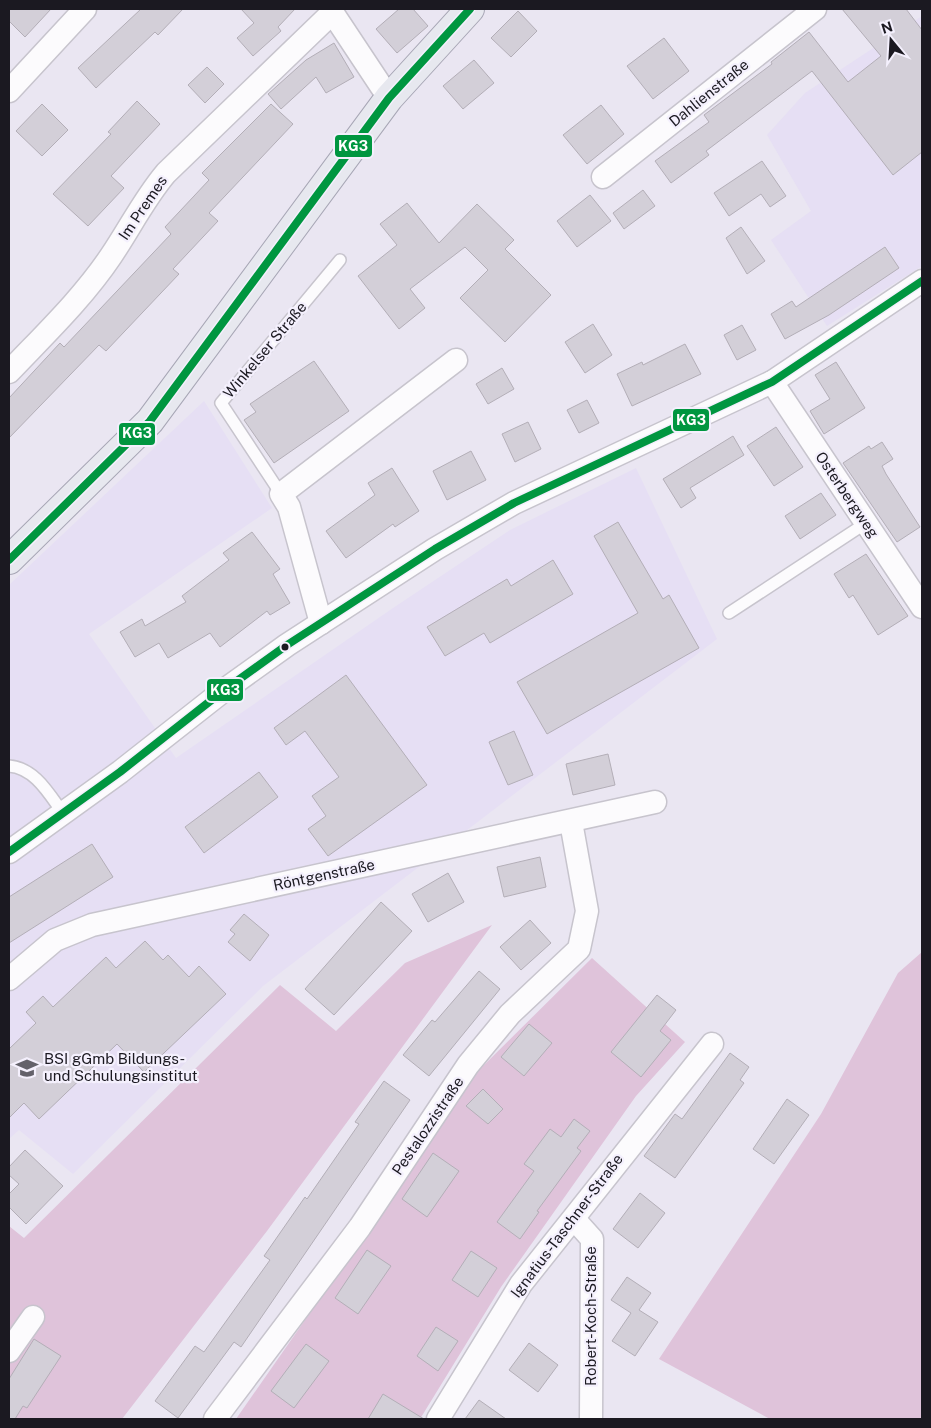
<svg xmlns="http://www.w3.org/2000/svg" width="931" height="1428" font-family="'Public Sans',sans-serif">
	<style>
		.built { fill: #e6dff4 }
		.green { fill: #dfc3da }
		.building { fill: #d3cfd8; stroke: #b3aeb7 }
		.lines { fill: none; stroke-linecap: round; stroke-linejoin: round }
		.service-casing { stroke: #c7c4cd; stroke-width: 14 }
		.minor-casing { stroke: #c7c4cd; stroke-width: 25 }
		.primary-casing { stroke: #a7a6b5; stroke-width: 30 }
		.service { stroke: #fcfbfd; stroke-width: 11 }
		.minor { stroke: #fcfbfd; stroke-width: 22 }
		.primary { stroke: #e7e8ef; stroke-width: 28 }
		.bus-1-casing { stroke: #f4f0fd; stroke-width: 11 }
		.bus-1 { stroke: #009640; stroke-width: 8 }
		.bus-dot { fill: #1b1921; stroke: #f4f0fd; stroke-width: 2 }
		.labels { text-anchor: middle; stroke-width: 4.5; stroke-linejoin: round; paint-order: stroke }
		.street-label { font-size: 15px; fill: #1b1921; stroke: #f4f0fd }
		.poi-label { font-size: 15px; fill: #1b1921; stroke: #f4f0fd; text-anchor: start }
		.line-badge { stroke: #f4f0fd; stroke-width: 2 }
		.badge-label { font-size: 14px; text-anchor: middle; font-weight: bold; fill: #fff }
	</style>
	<rect width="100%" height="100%" fill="#eae6f2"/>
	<!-- built -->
	<g class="built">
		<polygon points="922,16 922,266 827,326 771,240 811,211 767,135 805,93"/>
		<polygon points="204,401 272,508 89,634 176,758 393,608 510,530 636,468 717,639 263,986 73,1174 19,1130 9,1139 9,585"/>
	</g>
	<!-- green -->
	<g class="green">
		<polygon points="492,925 267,1231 122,1419 9,1419 9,1226 24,1238 280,985 336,1031 405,963"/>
		<polygon points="922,952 922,1419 770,1419 659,1359 821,1114 898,973"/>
		<polygon points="592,958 685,1042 636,1096 501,1287 420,1419 236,1419 480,1069"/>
	</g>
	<!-- building -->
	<g class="building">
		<polygon points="9,9 51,9 25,37 9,21"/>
		<polygon points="141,9 183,9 158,35 155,32 96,88 78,68"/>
		<polygon points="241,9 295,9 278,27 281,31 253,56 237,38 254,23"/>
		<polygon points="399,9 413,9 428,26 397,53 376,29"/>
		<polygon points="842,9 906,9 922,30 922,152 893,175 812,71 706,151 709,155 671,183 655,161 709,122 704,115 772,64 771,62 809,32 848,82 881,56"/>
		<polygon points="518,11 537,31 511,57 491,38"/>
		<polygon points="664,38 689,71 653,99 627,66"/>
		<polygon points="334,43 354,77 326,93 316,77 281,109 268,94 306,60"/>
		<polygon points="474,60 494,83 463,109 443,86"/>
		<polygon points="207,67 224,84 205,103 188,85"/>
		<polygon points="137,101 160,124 111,176 124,188 88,226 53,194 111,134 108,132"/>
		<polygon points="42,104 68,130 42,156 16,131"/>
		<polygon points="271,104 293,124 209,213 218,221 173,269 179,274 106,351 99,345 9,438 9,398 60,343 64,347 171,234 165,227 209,180 202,173"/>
		<polygon points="601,105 624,134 587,164 563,135"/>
		<polygon points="762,161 786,196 770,207 761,194 729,216 714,193"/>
		<polygon points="643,190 655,206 624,229 613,213"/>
		<polygon points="590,195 611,221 577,247 557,221"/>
		<polygon points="407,203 439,243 477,204 514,240 505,249 551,295 505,342 460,298 488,270 465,247 410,289 425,308 399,329 358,276 397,245 380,224"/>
		<polygon points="741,227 765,261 747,274 726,238"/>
		<polygon points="885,247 899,268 829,315 785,339 771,314 792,301 796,307"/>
		<polygon points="593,324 612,355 585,373 565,342"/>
		<polygon points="742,325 756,350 737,360 724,335"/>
		<polygon points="685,344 701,374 632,406 617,374 642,362 643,365"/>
		<polygon points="314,361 349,411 274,463 244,420 256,412 250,404"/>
		<polygon points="836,362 865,408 824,434 810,411 830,399 815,375"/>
		<polygon points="502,368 514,389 488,404 476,384"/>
		<polygon points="587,400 599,423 579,433 567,410"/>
		<polygon points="528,422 541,449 515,462 502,434"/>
		<polygon points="776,427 803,467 774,486 747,446"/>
		<polygon points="733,436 744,455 690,488 696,498 681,508 663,479"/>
		<polygon points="882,442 893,459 882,466 886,474 920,527 897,542 843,463 869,446 871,449"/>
		<polygon points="471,451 486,480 447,500 433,471"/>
		<polygon points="392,468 419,511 395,527 393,524 346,558 326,531 375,495 368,483"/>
		<polygon points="821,493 836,515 800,539 785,516"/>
		<polygon points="618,522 663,599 669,595 699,648 547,734 517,682 638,613 594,536"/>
		<polygon points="252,532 280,569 273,574 290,603 270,615 267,611 220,647 210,633 168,658 159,643 135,657 120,632 142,619 145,626 186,602 182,596 229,560 223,553"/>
		<polygon points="866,554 908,616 878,635 853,595 849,598 834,574"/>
		<polygon points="553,560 573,594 490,643 484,633 445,656 427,627 507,579 511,586"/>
		<polygon points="346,675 427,785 328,856 308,829 326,816 312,796 339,777 305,731 286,745 274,728"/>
		<polygon points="514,731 533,775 508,785 489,742"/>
		<polygon points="608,754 615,785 573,795 566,764"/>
		<polygon points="259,772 278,797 204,853 185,827"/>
		<polygon points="92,844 113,877 9,943 9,897"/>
		<polygon points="540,857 546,887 504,897 497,867"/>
		<polygon points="448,873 464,902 428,922 412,894"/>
		<polygon points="381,902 412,931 334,1015 305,989"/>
		<polygon points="244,914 269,935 250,961 228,942 235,934 230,930"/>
		<polygon points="530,920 551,943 521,970 500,947"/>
		<polygon points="145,941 163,960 168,955 189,977 199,966 226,994 144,1072 117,1044 39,1119 24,1103 9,1118 9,1049 36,1023 26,1012 43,996 53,1007 106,957 116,968"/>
		<polygon points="479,971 500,989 429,1076 403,1055 432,1020 435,1022"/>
		<polygon points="657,995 676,1010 660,1031 671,1040 641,1077 611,1052"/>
		<polygon points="529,1024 552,1043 524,1076 501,1057"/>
		<polygon points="730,1053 749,1067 740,1080 744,1083 675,1178 644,1156 675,1114 682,1119"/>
		<polygon points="384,1081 410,1100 241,1347 234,1342 178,1418 155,1401 195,1346 204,1352 270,1260 264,1256 305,1197 307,1199 359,1124 355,1122"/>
		<polygon points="483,1089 503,1109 488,1124 466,1106"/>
		<polygon points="787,1099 809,1115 774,1164 753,1149"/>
		<polygon points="574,1119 590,1131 577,1148 581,1151 537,1211 539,1212 520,1239 497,1222 534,1171 524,1164 550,1129 561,1137"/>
		<polygon points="25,1150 63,1186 26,1224 9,1207 9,1194 19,1184 9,1175 9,1167"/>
		<polygon points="433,1153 459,1171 427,1217 402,1199"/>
		<polygon points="640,1193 665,1213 638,1248 613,1229"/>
		<polygon points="367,1250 391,1266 358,1314 335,1298"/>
		<polygon points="471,1251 497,1268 478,1297 452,1280"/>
		<polygon points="627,1277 651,1293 639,1310 658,1322 635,1356 612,1341 631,1313 611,1300"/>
		<polygon points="436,1327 458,1341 438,1371 417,1356"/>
		<polygon points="34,1339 61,1356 27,1408 23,1406 15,1419 9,1419 9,1379"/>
		<polygon points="529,1343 558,1365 538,1392 509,1370"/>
		<polygon points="306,1344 329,1361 294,1408 271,1391"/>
		<polygon points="383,1394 424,1419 368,1419"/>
		<polygon points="479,1400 506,1419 465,1419"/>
	</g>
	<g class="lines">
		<!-- service casing -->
		<g class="service-casing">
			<g id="service">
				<polyline points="281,494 221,403 340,260"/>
				<polyline points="729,613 866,523"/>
				<path d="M 9,766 C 35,768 49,794 63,813"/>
			</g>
		</g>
		<!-- minor casing -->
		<g class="minor-casing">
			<g id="minor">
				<polyline points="330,9 389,98"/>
				<polyline points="9,91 85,9"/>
				<polyline points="603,177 815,9"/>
				<path d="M 9,372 C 44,335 82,299 111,256 C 130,228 144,199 166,173 L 332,13"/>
				<polyline points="772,382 922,607"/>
				<polyline points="321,623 289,507 281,494 456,360"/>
				<polyline points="9,852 120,772 223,691 287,645 435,549 514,503 772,382 922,281"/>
				<polyline points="9,979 55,940 92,925 655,802"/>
				<polyline points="574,1219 592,1239 591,1419"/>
				<polyline points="9,1351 33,1317"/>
				<polyline points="215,1419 360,1227 468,1065 510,1014 579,949 587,911 571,822"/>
				<polyline points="438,1419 521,1284 712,1044"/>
			</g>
		</g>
		<!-- primary casing -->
		<g class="primary-casing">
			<polyline id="primary" points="9,560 150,421 389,98 470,9"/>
		</g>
		<!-- service -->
		<use href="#service" class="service"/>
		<!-- minor -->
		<use href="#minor" class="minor"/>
		<!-- primary -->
		<use href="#primary" class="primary"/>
		<!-- bus-1 casing -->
		<g class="bus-1-casing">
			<g id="bus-1">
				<polyline points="9,560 150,421 389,98 470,9"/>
				<polyline points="9,852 120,772 223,691 287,645 435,549 514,503 772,382 922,281"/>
			</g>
		</g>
		<!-- bus-1 -->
		<use href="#bus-1" class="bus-1"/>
	</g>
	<!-- icons -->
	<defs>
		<g id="school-bare" transform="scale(1.725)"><path d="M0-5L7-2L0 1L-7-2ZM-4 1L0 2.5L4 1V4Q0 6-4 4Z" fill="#63616a" stroke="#f4f0fd" stroke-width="2.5" paint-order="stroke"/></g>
	</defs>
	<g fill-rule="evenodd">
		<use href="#school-bare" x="27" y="1068"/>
	</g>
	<!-- markers -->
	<circle class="bus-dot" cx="285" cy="647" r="4.5"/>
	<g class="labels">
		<!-- street labels -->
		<g class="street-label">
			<text transform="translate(709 93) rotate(-39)" y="5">Dahlienstraße</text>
			<text transform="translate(143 208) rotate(-56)" y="5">Im Premes</text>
			<text transform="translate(265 350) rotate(-50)" y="5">Winkelser Straße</text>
			<text transform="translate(847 495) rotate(56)" y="5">Osterbergweg</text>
			<text transform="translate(324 875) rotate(-12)" y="5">Röntgenstraße</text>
			<text transform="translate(428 1126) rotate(-56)" y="5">Pestalozzistraße</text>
			<text transform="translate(567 1226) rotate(-53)" y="5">Ignatius-Taschner-Straße</text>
			<text transform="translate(591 1316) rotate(-90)" y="5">Robert-Koch-Straße</text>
		</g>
		<!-- poi labels -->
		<g class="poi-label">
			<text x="44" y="1064">BSI gGmb Bildungs-<tspan x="44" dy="17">und Schulungsinstitut</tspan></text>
		</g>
	</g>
	<g class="line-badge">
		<rect x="334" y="134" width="39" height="24" rx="5" fill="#009640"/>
		<rect x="672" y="408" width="38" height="24" rx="5" fill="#009640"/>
		<rect x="118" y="422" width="38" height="24" rx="5" fill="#009640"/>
		<rect x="206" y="678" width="38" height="24" rx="5" fill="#009640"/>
	</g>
	<g class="badge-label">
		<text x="353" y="151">KG3</text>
		<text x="691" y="425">KG3</text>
		<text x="137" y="438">KG3</text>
		<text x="225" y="695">KG3</text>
	</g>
	<!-- border -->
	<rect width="931" height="1428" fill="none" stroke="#1b1921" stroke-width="20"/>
	<!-- north arrow -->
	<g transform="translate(891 40) rotate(342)" stroke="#f4f0fd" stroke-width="4" paint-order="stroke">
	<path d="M0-4L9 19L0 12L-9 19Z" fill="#1b1921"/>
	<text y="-8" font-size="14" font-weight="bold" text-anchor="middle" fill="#1b1921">N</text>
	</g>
</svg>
